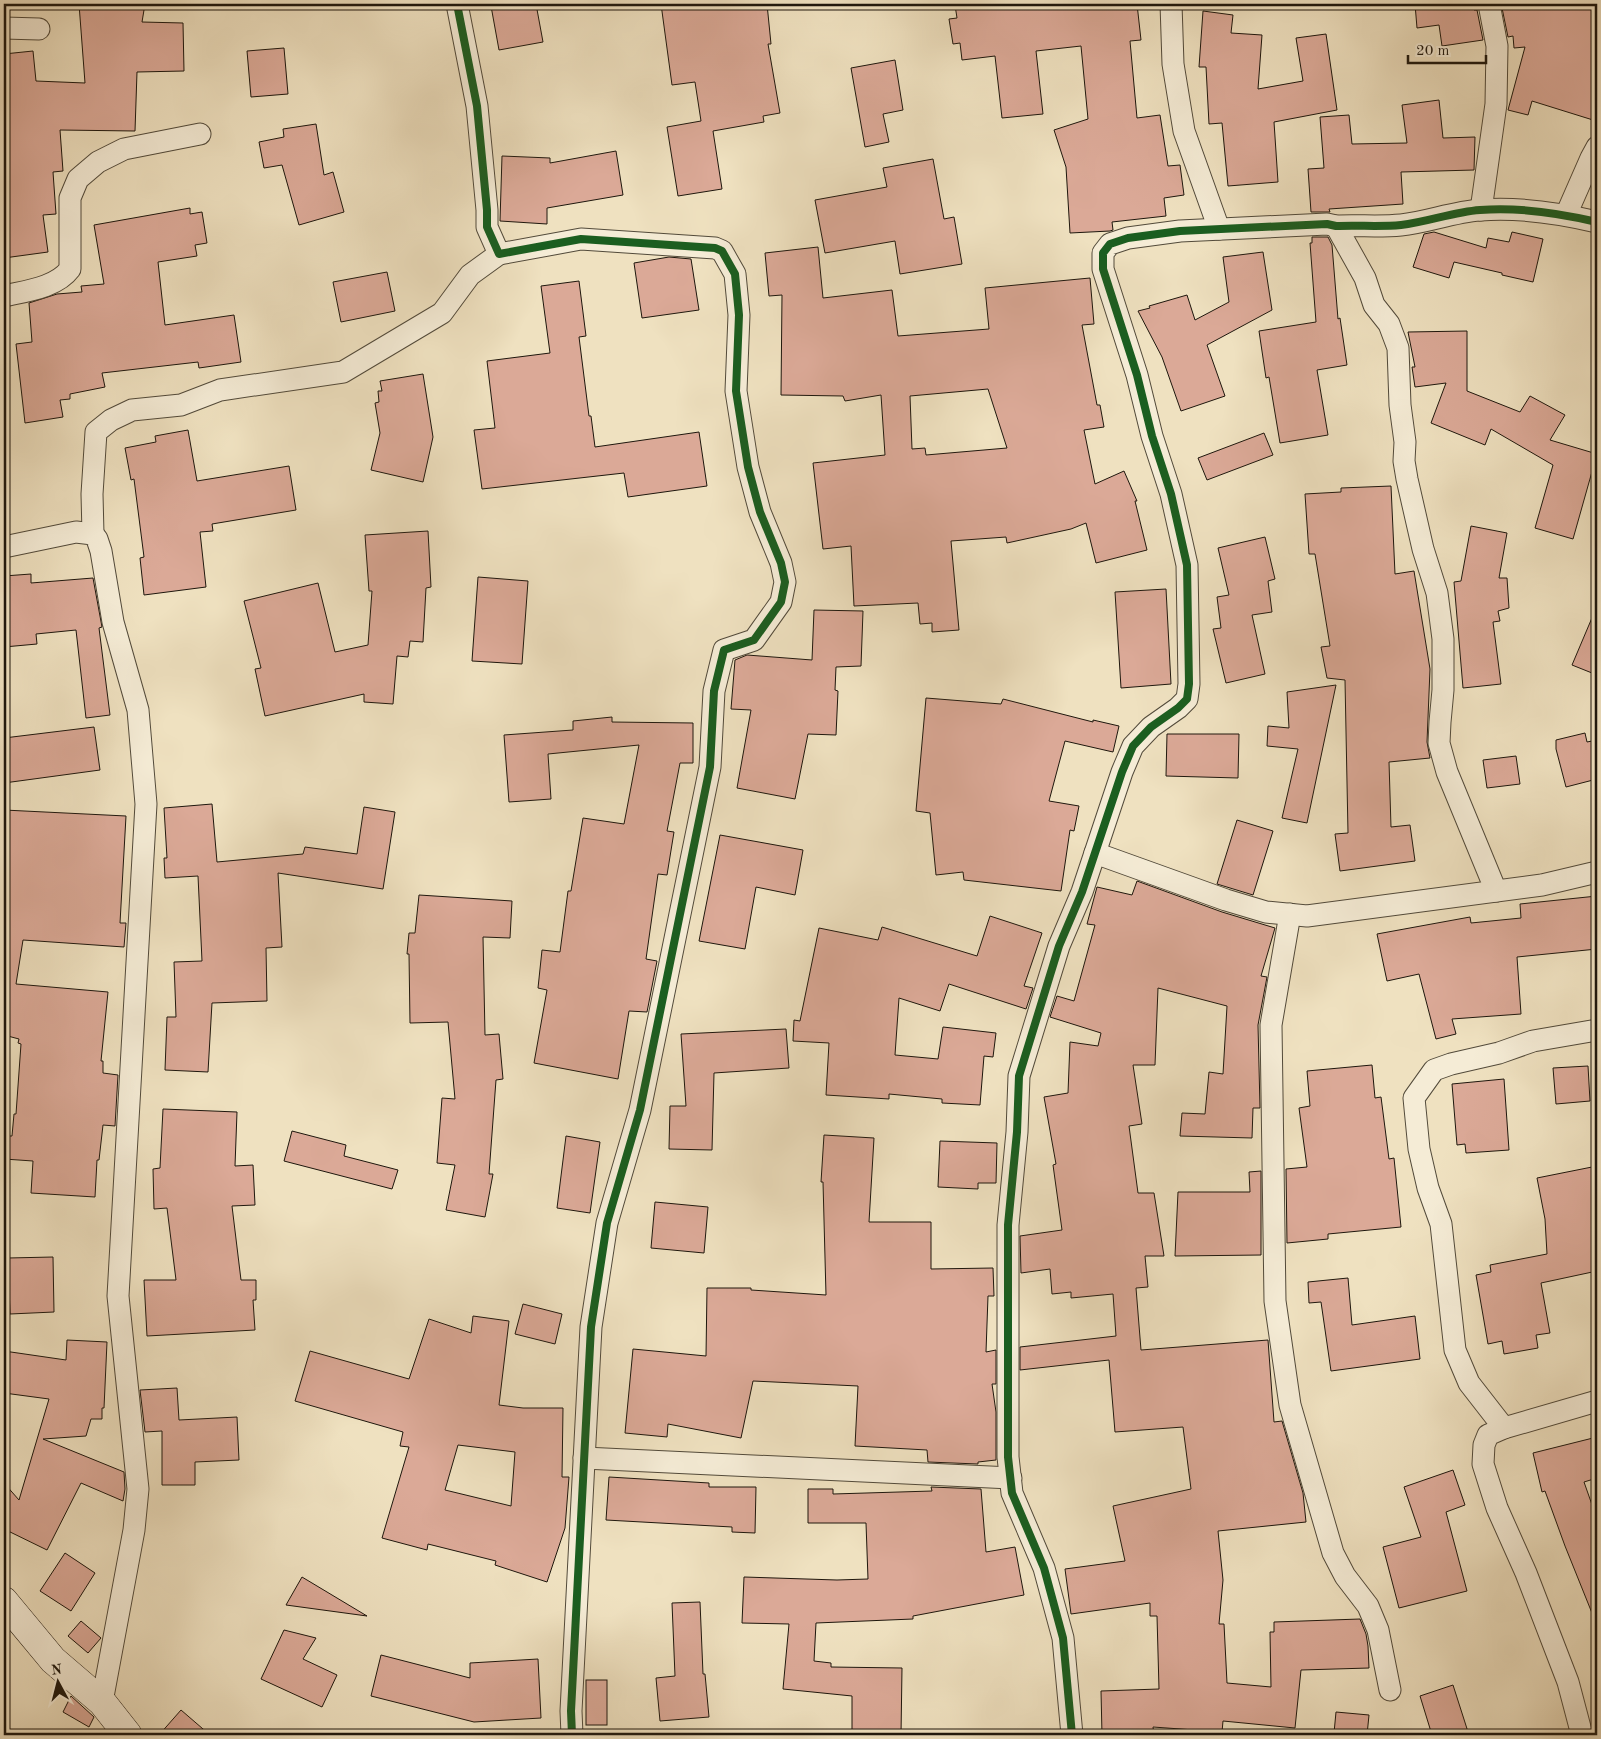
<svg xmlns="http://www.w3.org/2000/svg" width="1601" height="1739" font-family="'Old Standard TT',serif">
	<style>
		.building { fill: #dba997; stroke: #1e170d; fill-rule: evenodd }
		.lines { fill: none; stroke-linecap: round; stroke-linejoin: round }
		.street-casing { stroke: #524a3a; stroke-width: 23 }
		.secondary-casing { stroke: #1e170d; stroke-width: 29 }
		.street { stroke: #f5ecd6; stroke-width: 21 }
		.secondary { stroke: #f5ecd6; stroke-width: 28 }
		.cycleway-casing { stroke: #f5ecd6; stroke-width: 11 }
		.cycleway { stroke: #1b5e20; stroke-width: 8 }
	</style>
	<rect width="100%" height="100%" fill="#efe1c0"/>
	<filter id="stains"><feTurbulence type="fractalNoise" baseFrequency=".004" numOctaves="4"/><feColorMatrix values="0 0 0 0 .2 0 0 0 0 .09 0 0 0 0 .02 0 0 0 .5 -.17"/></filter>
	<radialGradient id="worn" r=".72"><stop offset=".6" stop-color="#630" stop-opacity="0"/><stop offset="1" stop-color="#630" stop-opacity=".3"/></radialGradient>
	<!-- building -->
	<g class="building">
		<polygon points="79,4 145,4 142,22 183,23 184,71 137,72 135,131 60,130 63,171 53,172 56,214 43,215 48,252 4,258 4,54 33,51 36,81 85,83"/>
		<polygon points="504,4 536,4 543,42 499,50 491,6"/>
		<polygon points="661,4 767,4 771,44 768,44 780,113 763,116 764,122 713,131 722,189 678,196 667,127 701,121 695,82 672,85"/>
		<polygon points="967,4 1137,4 1141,40 1130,41 1137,118 1160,115 1168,166 1180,165 1184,195 1164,198 1166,216 1112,222 1113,230 1110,231 1070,233 1066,167 1054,130 1088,119 1081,46 1036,51 1043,114 1002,118 995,56 962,60 960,43 953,44 949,19 957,18 955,5"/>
		<polygon points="1415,4 1473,4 1474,10 1477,10 1483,40 1442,46 1439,25 1417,28"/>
		<polygon points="1557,4 1597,4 1597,107 1593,120 1532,101 1528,115 1508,110 1525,47 1514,48 1513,36 1508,37 1502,8"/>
		<polygon points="1203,11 1233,15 1231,33 1262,35 1258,89 1303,81 1296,38 1326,34 1337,110 1274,122 1278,182 1228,186 1222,123 1209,124 1206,67 1199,67"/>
		<polygon points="284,48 288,94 251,97 247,51"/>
		<polygon points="895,60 903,110 883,114 889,142 865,147 851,68"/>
		<polygon points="1439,100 1443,138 1475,137 1474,170 1401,172 1403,204 1329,209 1330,212 1311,212 1308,169 1324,168 1320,117 1349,115 1352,144 1407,143 1402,105"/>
		<polygon points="316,124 324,175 333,172 344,212 299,225 282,165 264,168 259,142 284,137 283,129"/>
		<polygon points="616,151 623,195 547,208 547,224 500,221 502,156 550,158 550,163"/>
		<polygon points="933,159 944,219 954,217 962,264 900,274 895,241 825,253 815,200 887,187 883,168"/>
		<polygon points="190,208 190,214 202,212 207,243 195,245 197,256 158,262 165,325 234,315 241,362 199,368 198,362 102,373 105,387 70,394 70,399 60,400 63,417 25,423 16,344 32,342 29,303 57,294 82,292 81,286 104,284 94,225"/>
		<polygon points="1434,232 1486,248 1488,238 1509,242 1512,232 1543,239 1533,282 1502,275 1502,273 1454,262 1449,278 1413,267 1424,234"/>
		<polygon points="1312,237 1328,237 1332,245 1338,319 1340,318 1347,365 1317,370 1328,435 1280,443 1269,377 1266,378 1259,331 1316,322 1310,243 1312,243"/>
		<path d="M 818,247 L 823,298 L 892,290 L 898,336 L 989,329 L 985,288 L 1090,278 L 1094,324 L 1082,325 L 1097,405 L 1100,405 L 1104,427 L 1084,430 L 1095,484 L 1124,471 L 1137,501 L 1135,501 L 1147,550 L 1096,563 L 1086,523 L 1071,529 L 1007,543 L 1006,537 L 951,541 L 959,630 L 932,632 L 932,623 L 920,624 L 918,603 L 854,606 L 851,546 L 823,549 L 813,463 L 885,455 L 881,395 L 845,401 L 843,396 L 781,395 L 782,295 L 769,296 L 765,253 ZM 988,389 L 1007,448 L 926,455 L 925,448 L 912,449 L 910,396 Z"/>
		<polygon points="1263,252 1272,310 1207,345 1225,396 1181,411 1162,357 1138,311 1150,308 1149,306 1187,295 1195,320 1229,302 1223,257"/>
		<polygon points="669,257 691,259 699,310 642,318 634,263"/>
		<polygon points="387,272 395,311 341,322 333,282"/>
		<polygon points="579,281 586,336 579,337 589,416 591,416 595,447 699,432 707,486 628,497 624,473 482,489 474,430 495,428 487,361 550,353 541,286"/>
		<polygon points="1467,331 1467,391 1520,412 1530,396 1565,415 1550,440 1597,454 1573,539 1535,528 1553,465 1491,429 1485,445 1431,423 1446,383 1415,387 1412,367 1415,367 1408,332"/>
		<polygon points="423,374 433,437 423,482 371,470 380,433 375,403 379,402 378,391 382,391 380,381"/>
		<polygon points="188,430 197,481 289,466 296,510 212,524 213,531 200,532 206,587 144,595 140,558 144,557 134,479 131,480 125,448 156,442 155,436"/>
		<polygon points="1264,433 1273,455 1207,480 1198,458"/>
		<polygon points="1391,486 1395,574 1414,571 1430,669 1427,742 1430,758 1389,762 1391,827 1410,825 1415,861 1340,871 1335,834 1348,833 1345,680 1327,678 1321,647 1330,646 1315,554 1309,554 1305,494 1341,492 1341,488"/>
		<polygon points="1471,526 1507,533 1499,578 1507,578 1509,608 1498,611 1500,621 1493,622 1501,684 1463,688 1454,582 1461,581"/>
		<polygon points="428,531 431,587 426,588 423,642 410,641 408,657 397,656 393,704 364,702 364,694 265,716 255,669 261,668 244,601 318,583 335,652 368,645 372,591 369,591 365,535"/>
		<polygon points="1265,537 1275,579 1268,581 1272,612 1252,615 1265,674 1226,683 1213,629 1221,628 1217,597 1229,595 1218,548"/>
		<polygon points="31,574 31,583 93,578 102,627 99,628 110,715 86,718 76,630 36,634 37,644 4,647 4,576"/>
		<polygon points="478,577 528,581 522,664 472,661"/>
		<polygon points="1166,589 1171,684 1121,688 1115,592"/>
		<polygon points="1597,606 1597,675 1572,665"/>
		<polygon points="814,610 863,611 861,666 836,667 835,690 838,691 836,735 808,734 795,799 737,788 751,710 731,709 735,660 747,655 812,660"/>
		<polygon points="1336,685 1307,823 1282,818 1298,749 1267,746 1268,726 1289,728 1287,692"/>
		<polygon points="926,698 1001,704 1003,699 1093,722 1093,720 1119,726 1113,752 1065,741 1049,801 1079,806 1074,831 1070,830 1061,891 964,880 963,872 936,875 930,813 916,811"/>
		<polygon points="612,717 612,722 693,723 693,763 680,763 667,831 674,832 667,875 658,874 646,959 657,961 647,1012 629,1011 618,1079 534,1063 547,990 538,988 542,950 560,952 568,891 571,891 583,818 624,824 639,745 548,754 551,799 509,802 504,735 573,730 573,721"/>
		<polygon points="94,727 100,770 4,783 4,738"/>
		<polygon points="1585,733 1587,742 1597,740 1597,779 1566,787 1556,749 1556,740"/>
		<polygon points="1167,734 1239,734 1238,778 1166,776"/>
		<polygon points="1516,756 1520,784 1487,788 1483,760"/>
		<polygon points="212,804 217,862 303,854 305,847 357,854 364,807 395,812 383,889 278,873 282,947 266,948 267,1001 212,1003 208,1072 165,1070 167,1017 176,1017 174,962 202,961 198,876 165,878 164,858 167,858 164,808"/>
		<polygon points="4,810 126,816 120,923 126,923 124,947 23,940 16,984 108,992 101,1061 103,1061 103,1073 118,1075 115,1126 103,1125 99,1160 97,1160 95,1197 31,1193 33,1161 4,1159 6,1136 12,1136 14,1114 16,1114 21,1044 18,1043 19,1039 4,1035"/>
		<polygon points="1237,820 1273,831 1253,895 1217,884"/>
		<polygon points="720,835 803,850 795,895 756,887 745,949 699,941"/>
		<polygon points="1137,881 1222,912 1275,928 1261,976 1267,977 1258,1025 1260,1108 1253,1108 1252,1138 1180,1136 1182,1113 1205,1114 1209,1072 1223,1074 1227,1006 1158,988 1155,1065 1133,1065 1142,1124 1129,1126 1138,1193 1154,1193 1164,1256 1145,1256 1148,1287 1136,1288 1141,1350 1268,1340 1274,1422 1282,1421 1303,1493 1306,1522 1218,1531 1223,1580 1219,1624 1224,1624 1227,1683 1271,1687 1270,1632 1274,1632 1274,1622 1360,1619 1366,1634 1368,1646 1369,1668 1301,1670 1295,1728 1223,1721 1222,1732 1153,1727 1154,1735 1102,1735 1101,1691 1159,1689 1157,1616 1150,1616 1150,1603 1071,1614 1065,1569 1125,1561 1113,1506 1191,1489 1183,1427 1115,1432 1109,1360 1020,1370 1020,1347 1116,1336 1113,1294 1071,1298 1071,1292 1052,1294 1050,1269 1021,1273 1020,1236 1062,1230 1053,1165 1056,1164 1044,1097 1068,1093 1070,1042 1098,1046 1101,1033 1050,1017 1057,996 1074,1001 1095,925 1087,924 1097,887 1132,895"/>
		<polygon points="419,895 512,901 510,938 483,937 485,1035 499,1034 503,1079 496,1080 489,1174 493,1174 485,1217 446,1210 455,1165 437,1163 442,1098 455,1099 448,1022 410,1023 409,954 407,954 409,933 415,933"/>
		<polygon points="1597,896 1597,949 1517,957 1521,1014 1452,1019 1456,1034 1436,1039 1419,974 1387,981 1377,934 1470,917 1471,923 1521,918 1520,904"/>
		<polygon points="990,916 1042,933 1024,986 1033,988 1026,1009 949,984 940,1011 899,998 895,1055 938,1059 943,1027 996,1033 993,1057 984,1056 980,1105 942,1103 942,1099 889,1094 889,1099 826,1095 829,1043 793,1041 794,1020 800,1021 819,928 878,940 882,927 977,956"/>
		<polygon points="786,1029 789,1068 714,1073 712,1150 669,1149 670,1106 686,1106 681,1034"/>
		<polygon points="1372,1065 1375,1098 1381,1097 1389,1159 1394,1158 1401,1227 1328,1234 1328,1239 1287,1243 1286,1169 1307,1167 1299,1108 1310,1106 1307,1071"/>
		<polygon points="1588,1066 1590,1101 1556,1104 1553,1068"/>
		<polygon points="1504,1079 1509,1150 1466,1153 1465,1144 1457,1145 1452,1084"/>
		<polygon points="163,1109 237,1112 235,1166 253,1165 255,1205 232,1206 241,1280 256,1280 256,1300 253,1300 255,1330 147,1336 144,1280 176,1280 167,1208 154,1209 153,1169 160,1168"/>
		<polygon points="292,1131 346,1145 344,1156 398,1170 392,1189 284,1161"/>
		<polygon points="824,1135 874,1138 869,1222 931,1222 931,1269 993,1268 994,1296 988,1296 986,1352 996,1350 996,1384 992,1384 996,1412 996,1460 978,1462 978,1464 928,1462 927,1450 855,1446 858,1386 753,1381 741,1438 668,1424 667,1437 625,1433 633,1349 706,1356 707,1288 751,1288 751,1290 826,1295 823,1182 821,1182"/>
		<polygon points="566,1136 600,1142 590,1213 557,1208"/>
		<polygon points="940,1141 997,1143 996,1183 978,1183 978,1189 938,1187"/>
		<polygon points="1597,1166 1597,1271 1541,1283 1550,1333 1536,1335 1538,1348 1504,1354 1502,1341 1488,1344 1476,1275 1491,1272 1490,1265 1547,1254 1545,1219 1537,1178"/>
		<polygon points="1261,1171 1261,1255 1175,1256 1178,1192 1250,1192 1249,1172"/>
		<polygon points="655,1202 708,1207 704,1253 651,1248"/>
		<polygon points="53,1257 54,1312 10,1314 8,1258"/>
		<polygon points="1348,1278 1352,1325 1415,1316 1420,1359 1331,1371 1321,1302 1309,1303 1308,1282"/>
		<polygon points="523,1304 562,1314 555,1344 515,1334"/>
		<path d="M 473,1316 L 509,1321 L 499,1405 L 523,1408 L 563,1408 L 562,1477 L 569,1477 L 565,1528 L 547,1582 L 495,1565 L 496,1561 L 428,1544 L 427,1550 L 382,1538 L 409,1447 L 400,1446 L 403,1432 L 295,1401 L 310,1351 L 409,1379 L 429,1319 L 471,1333 ZM 458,1445 L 515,1452 L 511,1506 L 445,1490 Z"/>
		<polygon points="67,1340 107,1342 104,1408 102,1408 102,1419 91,1419 86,1436 43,1439 124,1472 125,1489 123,1501 81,1483 47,1550 4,1529 4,1483 19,1500 49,1399 4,1393 4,1351 66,1360"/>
		<polygon points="177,1388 179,1420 237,1417 239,1460 195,1462 195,1485 162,1485 162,1431 145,1432 140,1390"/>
		<polygon points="1597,1437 1597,1478 1584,1482 1597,1519 1597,1623 1596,1623 1565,1546 1545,1491 1542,1492 1533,1453"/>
		<polygon points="1453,1470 1465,1505 1446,1512 1467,1591 1399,1608 1383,1547 1421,1537 1404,1487"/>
		<polygon points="609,1477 709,1483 709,1487 756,1487 755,1533 732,1532 732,1527 606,1520"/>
		<polygon points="931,1487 981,1489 986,1552 1015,1547 1024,1595 913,1616 913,1619 816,1623 814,1661 831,1663 831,1667 902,1668 901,1735 852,1735 852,1696 783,1689 789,1624 742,1623 744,1577 837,1580 868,1579 866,1523 808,1523 808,1489 833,1489 833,1494 932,1491"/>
		<polygon points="65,1553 95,1573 71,1611 40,1591"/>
		<polygon points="302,1577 367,1616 286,1605"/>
		<polygon points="700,1602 703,1674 705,1674 709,1717 660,1721 656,1678 675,1676 672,1603"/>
		<polygon points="81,1621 101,1638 88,1653 68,1636"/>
		<polygon points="284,1630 316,1638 303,1659 337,1675 322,1707 261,1679"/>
		<polygon points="381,1655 470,1678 470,1663 538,1659 541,1718 474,1722 371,1696"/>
		<rect x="586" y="1680" width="21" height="45"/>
		<polygon points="1453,1685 1469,1735 1432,1735 1420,1696"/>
		<polygon points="71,1696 94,1717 89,1727 63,1712"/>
		<polygon points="181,1710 210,1735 159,1735"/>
		<polygon points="1336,1712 1369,1715 1367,1735 1334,1733"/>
	</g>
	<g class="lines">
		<!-- street casing -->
		<g class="street-casing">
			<g id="street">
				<polyline points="457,4 477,106 487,210 487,227 499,254 581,239 715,248 722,251 735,274 739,315 736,391 748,467 760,512 781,563 785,582 781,602 754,640 724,650 714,691 710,767 640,1110 607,1223 591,1327 571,1711 572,1735"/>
				<polyline points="1171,4 1173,64 1184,131 1219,229"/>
				<polyline points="4,28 39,29"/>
				<polyline points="1481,210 1496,104 1497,46 1489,4"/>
				<polyline points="1566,215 1591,158 1597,147"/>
				<polyline points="1336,226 1365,278 1374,305 1389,324 1398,348 1400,405 1405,442 1404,461 1407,479 1423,549 1437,593 1443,639 1443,690 1440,722 1439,743 1447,772 1496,891"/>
				<path d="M 4,296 C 25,291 56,288 70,269 L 70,198 L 78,179 L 98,162 L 124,149 L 200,134"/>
				<polyline points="93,534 92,494 96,432 111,420 132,410 181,405 220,390 343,372 442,313 470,275 499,254"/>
				<polyline points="4,547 76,532 93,534 97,539 101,551 113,622 138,710 146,804 118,1296 138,1489 134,1530 102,1702"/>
				<polyline points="1095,853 1226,900 1266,912 1307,916 1542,885 1597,872"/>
				<polyline points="1290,914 1271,1025 1275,1301 1290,1405 1333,1553 1345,1576 1368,1606 1378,1630 1390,1690"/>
				<polyline points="1504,1428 1469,1383 1455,1350 1441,1224 1428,1188 1419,1149 1414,1098 1434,1070 1451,1064 1499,1053 1533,1041 1597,1030"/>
				<polyline points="584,1458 1011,1478"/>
				<path d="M 1072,1735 L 1063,1638 L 1044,1568 L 1012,1493 L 1008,1457 L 1008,1225 L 1017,1132 L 1019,1076 L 1059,946 L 1082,892 L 1122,772 L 1133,746 L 1151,727 L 1178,708 L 1187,699 L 1189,684 L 1187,565 L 1171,494 L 1152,436 L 1137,375 L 1103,269 L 1103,253 L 1110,244 L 1128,238 L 1180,231 L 1327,224 L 1336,226 C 1358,225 1380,227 1401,225 C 1428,222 1453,212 1480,210 C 1519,207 1559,213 1597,222"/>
				<polyline points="1582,1735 1568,1682 1526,1573 1497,1508 1483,1464 1484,1445 1488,1435 1504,1428 1597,1401"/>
			</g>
		</g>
		<!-- secondary casing -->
		<g class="secondary-casing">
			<polyline id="secondary" points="4,1601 53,1660 102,1702 128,1735"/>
		</g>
		<!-- street -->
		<use href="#street" class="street"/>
		<!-- secondary -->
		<use href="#secondary" class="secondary"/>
		<!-- cycleway casing -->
		<g class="cycleway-casing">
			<g id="cycleway">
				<polyline points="457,4 477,106 487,210 487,227 499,254 581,239 715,248 722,251 735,274 739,315 736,391 748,467 760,512 781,563 785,582 781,602 754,640 724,650 714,691 710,767 640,1110 607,1223 591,1327 571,1711 572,1735"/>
				<path d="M 1072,1735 L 1063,1638 L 1044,1568 L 1012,1493 L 1008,1457 L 1008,1225 L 1017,1132 L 1019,1076 L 1059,946 L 1082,892 L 1122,772 L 1133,746 L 1151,727 L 1178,708 L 1187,699 L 1189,684 L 1187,565 L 1171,494 L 1152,436 L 1137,375 L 1103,269 L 1103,253 L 1110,244 L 1128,238 L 1180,231 L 1327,224 L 1336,226 C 1358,225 1380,227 1401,225 C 1428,222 1453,212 1480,210 C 1519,207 1559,213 1597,222"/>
			</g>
		</g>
		<!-- cycleway -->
		<use href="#cycleway" class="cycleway"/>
	</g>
	<!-- margin -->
	<rect width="1601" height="1739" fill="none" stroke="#efe1c0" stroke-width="20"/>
	<rect x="5" y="5" width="1591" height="1729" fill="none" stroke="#1e170d" stroke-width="2.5"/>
	<rect x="10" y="10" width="1581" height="1719" fill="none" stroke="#1e170d"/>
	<!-- north arrow -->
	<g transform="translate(58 1682) rotate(353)" stroke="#f5ecd6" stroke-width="4" paint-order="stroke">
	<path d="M0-4L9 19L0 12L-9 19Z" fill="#1e170d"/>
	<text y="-8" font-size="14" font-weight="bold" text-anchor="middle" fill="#1e170d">N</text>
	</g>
	<!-- scale -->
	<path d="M1408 55v8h78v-8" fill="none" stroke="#1e170d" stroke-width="2.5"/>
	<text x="1416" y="55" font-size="15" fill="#1e170d" stroke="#f5ecd6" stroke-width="4" paint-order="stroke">20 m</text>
	<rect width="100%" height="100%" filter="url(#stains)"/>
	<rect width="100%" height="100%" fill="url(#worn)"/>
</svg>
